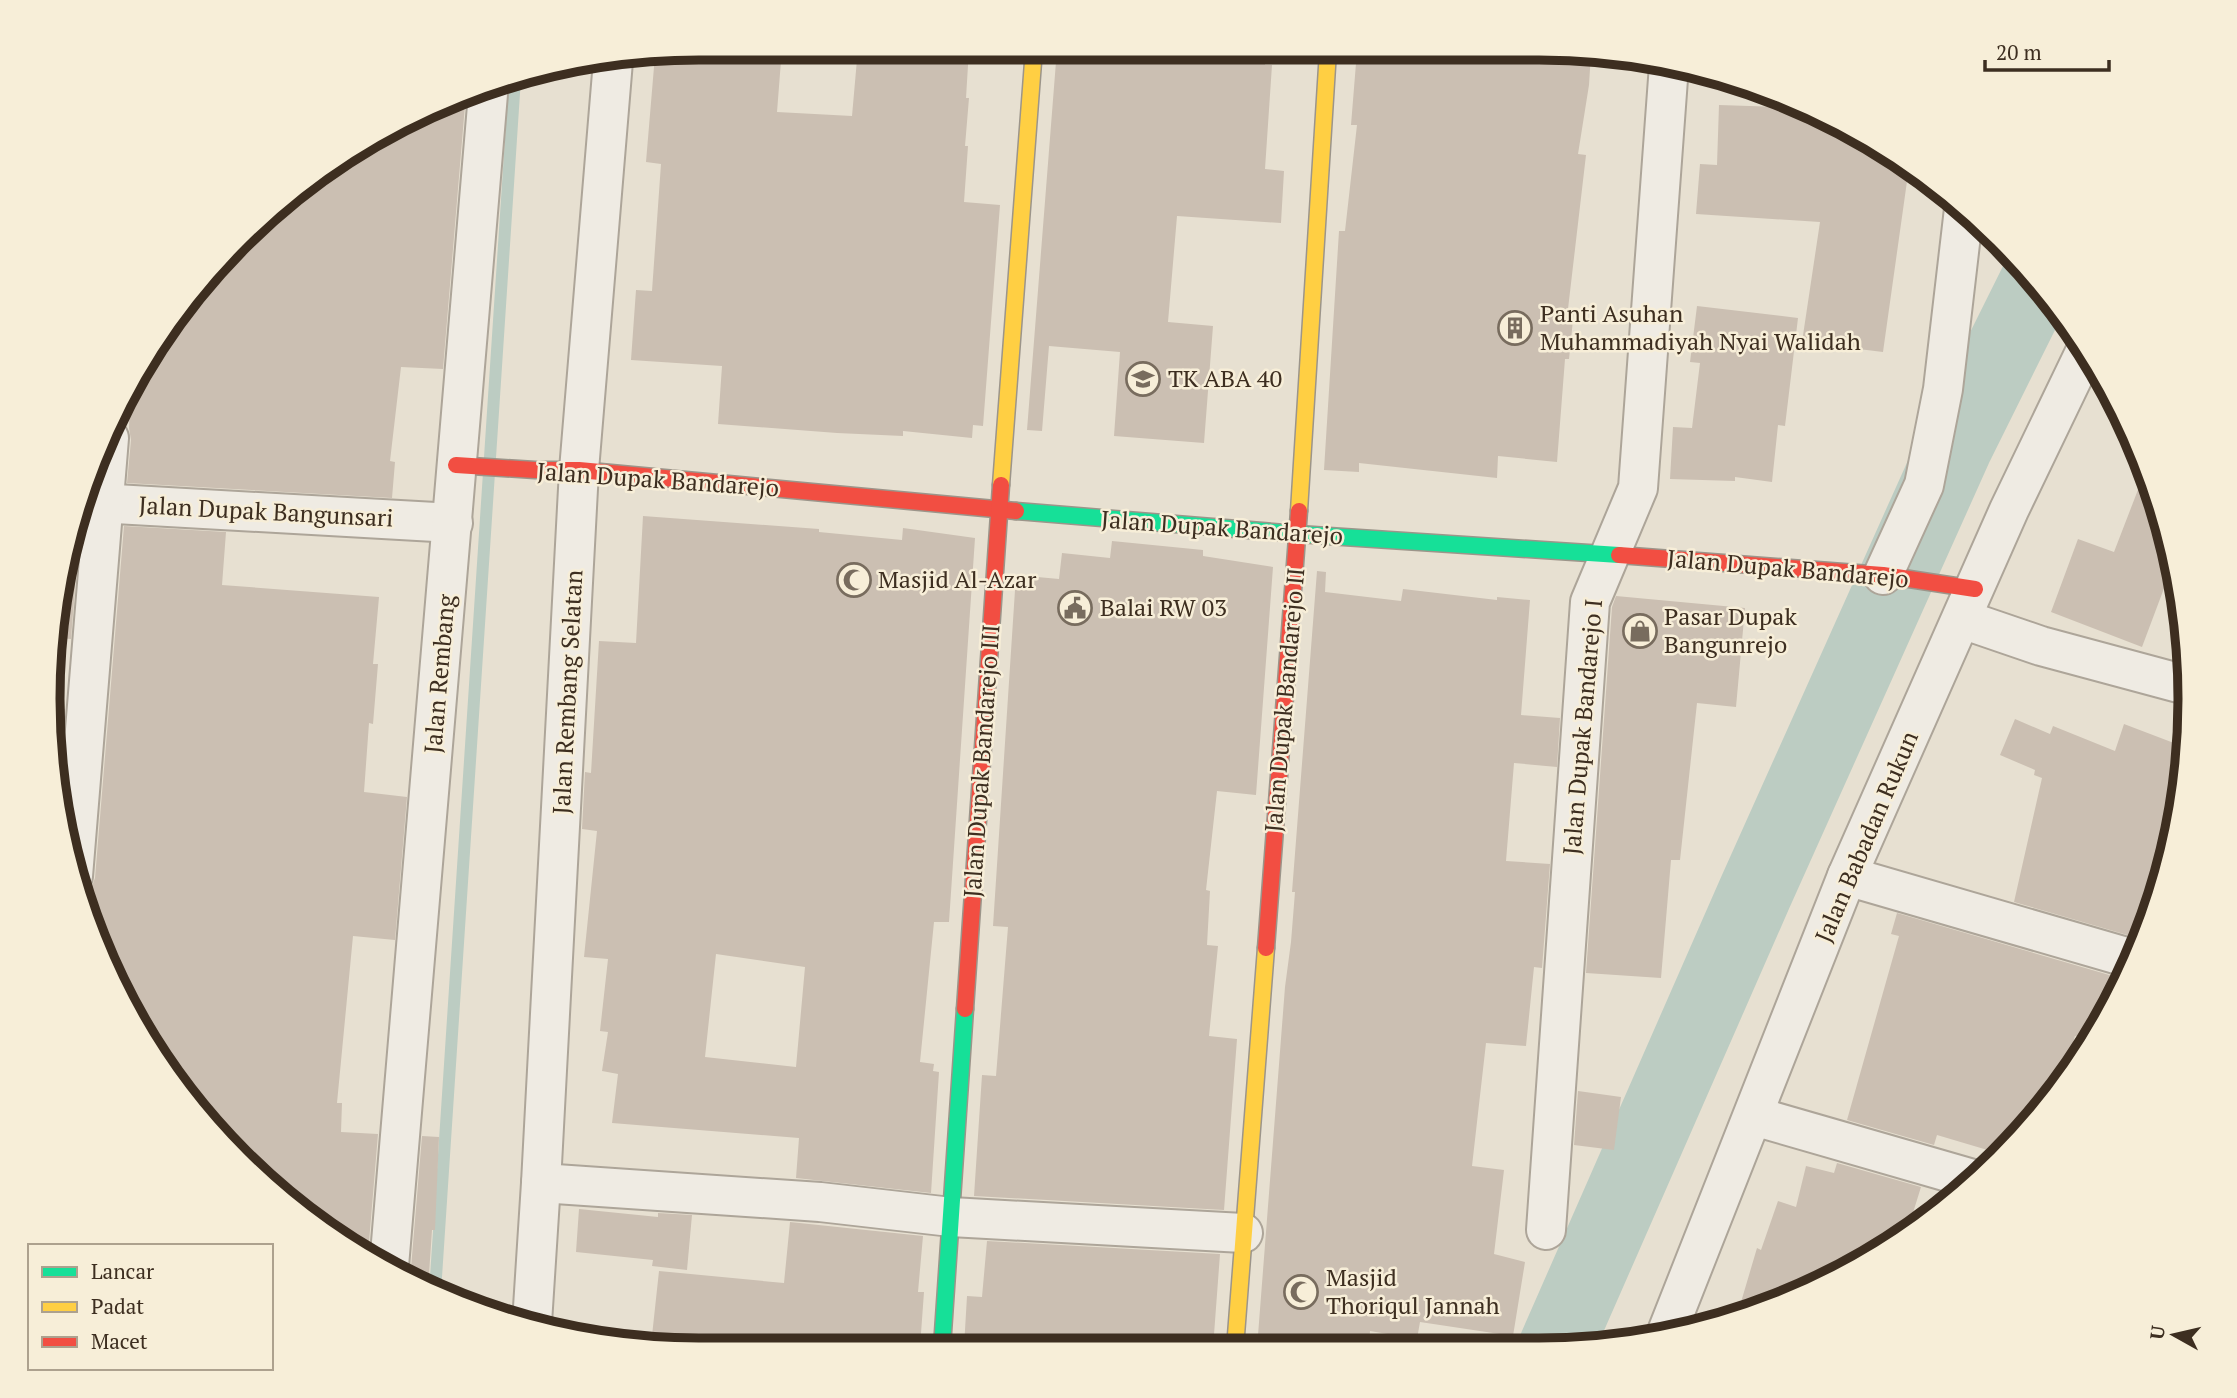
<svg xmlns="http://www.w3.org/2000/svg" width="2237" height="1398" font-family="'PT Serif',serif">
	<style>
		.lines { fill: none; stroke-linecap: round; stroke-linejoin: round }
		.stream { stroke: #bcccc2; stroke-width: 12 }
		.river { stroke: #bcccc2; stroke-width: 75 }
		.building { fill: #cbbfb2; fill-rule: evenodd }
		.street-casing { stroke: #ada599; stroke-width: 42 }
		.fast-casing { stroke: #9c958a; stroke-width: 19 }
		.slow-casing { stroke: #9c958a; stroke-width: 19 }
		.jam-casing { stroke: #9c958a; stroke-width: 19 }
		.street { stroke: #efebe3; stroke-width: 38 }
		.fast { stroke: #16e098; stroke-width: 16 }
		.slow { stroke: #ffcf43; stroke-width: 16 }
		.jam { stroke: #f24e42; stroke-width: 16 }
		.labels { text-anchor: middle; stroke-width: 5; stroke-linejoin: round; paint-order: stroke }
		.poi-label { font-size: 24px; fill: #3d2e20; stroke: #f7eed8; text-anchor: start }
		.street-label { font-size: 24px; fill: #3d2e20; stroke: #f7eed8 }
		.rim { fill: none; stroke: #3d2e20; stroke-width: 9 }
	</style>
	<rect width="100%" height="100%" fill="#e7e0d1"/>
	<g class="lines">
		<!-- stream -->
		<polyline class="stream" points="435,1292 515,78"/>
		<!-- river -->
		<polyline class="river" points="1555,1349 1755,893 1956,445 2037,282"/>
	</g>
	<!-- building -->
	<g class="building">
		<polygon points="699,47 782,48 777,112 852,116 858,48 969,49 966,98 969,98 965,146 968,146 964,202 1000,205 983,426 973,425 972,438 903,431 903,436 837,433 718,424 722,366 631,360 636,290 652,291 661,164 646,162 655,55"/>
		<polygon points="1057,49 1266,51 1265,65 1272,65 1265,169 1284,171 1281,223 1177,216 1168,322 1213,326 1204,443 1114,436 1120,352 1049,346 1042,431 1027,430"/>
		<polygon points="1357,51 1591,53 1589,85 1578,154 1586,155 1568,309 1574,310 1569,359 1565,359 1557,462 1498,456 1497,478 1359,463 1359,472 1324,470 1339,231 1345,231 1357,125 1351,125"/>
		<polygon points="466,93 443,369 401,367 390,461 395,462 392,498 127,483 131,440 129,428 130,399 182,303 337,157"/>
		<polygon points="1719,105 1806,108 1909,167 1883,352 1802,342 1820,222 1696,214 1700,164 1717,165"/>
		<polygon points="1697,306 1798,318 1785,426 1778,425 1772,482 1735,477 1735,481 1670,479 1673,427 1692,428 1700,363 1690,362"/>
		<polygon points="2146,469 2155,490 2172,567 2142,647 2051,612 2078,539 2114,552"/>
		<path d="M 643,516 L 819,529 L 819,532 L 902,540 L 903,528 L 975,538 L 949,922 L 934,922 L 920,1062 L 934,1064 L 933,1071 L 939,1072 L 931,1193 L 796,1178 L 799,1138 L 612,1123 L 618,1074 L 602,1071 L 608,1032 L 600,1031 L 608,959 L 584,957 L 597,831 L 582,829 L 585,772 L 591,773 L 599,641 L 636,643 ZM 716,954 L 805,967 L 796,1067 L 705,1057 Z"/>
		<polygon points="124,526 226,532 222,585 379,597 373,664 378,664 373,724 369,723 364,792 407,797 395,940 353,936 337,1103 342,1103 341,1132 378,1134 368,1254 302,1216 157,1061 82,896 91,889 95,878"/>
		<polygon points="1112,541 1203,550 1203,556 1273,567 1256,795 1217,791 1206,890 1210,891 1207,945 1218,946 1209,1036 1237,1039 1224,1210 974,1196 982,1075 996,1076 1008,927 993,926 1016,575 1059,579 1062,553 1110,558"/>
		<polygon points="72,548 78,549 71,639 57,638"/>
		<polygon points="1317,571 1326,572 1325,592 1401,601 1403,589 1497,600 1497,597 1530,600 1521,715 1560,718 1557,767 1514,763 1506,861 1550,864 1542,968 1534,967 1526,1046 1486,1043 1472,1166 1504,1170 1494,1254 1525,1262 1513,1336 1420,1322 1417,1339 1370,1331 1369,1348 1257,1348 1285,987 1291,942 1295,892 1292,892"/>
		<polygon points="1616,596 1745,608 1736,707 1697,703 1680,860 1671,860 1661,978 1586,973 1612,607"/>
		<polygon points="48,707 65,709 59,785 53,744"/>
		<polygon points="2015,719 2050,734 2053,726 2115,751 2124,724 2187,748 2177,808 2141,939 2014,902 2042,778 2034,775 2035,770 2000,755"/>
		<polygon points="1897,913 2123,979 2118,994 2090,1040 2075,1036 2060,1087 2055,1096 2001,1154 1937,1135 1934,1145 1847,1120 1899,936 1891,934"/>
		<polygon points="1578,1091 1621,1097 1614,1150 1574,1145"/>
		<polygon points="422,1136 439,1137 435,1230 432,1230 428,1289 408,1277 411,1268"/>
		<polygon points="1837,1163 1921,1187 1907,1232 1863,1264 1747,1316 1736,1319 1757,1248 1761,1250 1778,1201 1796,1207 1806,1166 1834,1173"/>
		<polygon points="579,1209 658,1217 658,1213 692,1215 687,1270 652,1266 653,1260 576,1252"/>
		<polygon points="790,1222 923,1236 918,1292 924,1292 920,1347 651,1345 659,1271 784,1283"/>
		<polygon points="987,1241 1220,1254 1213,1348 1152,1344 1152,1348 964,1347 967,1296 982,1297"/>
	</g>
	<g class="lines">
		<!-- street casing -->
		<g class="street-casing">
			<g id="street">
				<polyline points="80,502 453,523"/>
				<polyline points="1883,575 1924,485 1943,389 1964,209"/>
				<polyline points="1962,619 2041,646 2186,685"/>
				<polyline points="73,876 109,438"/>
				<polyline points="1847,876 2133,959"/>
				<polyline points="1754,1116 1976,1180"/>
				<polyline points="541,1183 820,1202 951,1217 1243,1233"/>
				<polyline points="1546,1230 1590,602 1638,488 1669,65"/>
				<polyline points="389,1266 489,82"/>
				<polyline points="532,1323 541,1183 579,470 613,61"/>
				<polyline points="1667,1332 1847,876 2009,510 2086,350"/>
			</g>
		</g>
		<!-- fast casing -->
		<g class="fast-casing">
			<g id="fast">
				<polyline points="1016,511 1298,534 1619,555"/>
				<polyline points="942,1347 965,1009"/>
			</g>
		</g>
		<!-- slow casing -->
		<g class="slow-casing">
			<g id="slow">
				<polyline points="1001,485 1034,49"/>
				<polyline points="1299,511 1328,51"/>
				<polyline points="1235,1348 1266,948"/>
			</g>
		</g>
		<!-- jam casing -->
		<g class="jam-casing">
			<g id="jam">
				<polyline points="456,465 535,470 579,470 1016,511"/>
				<polyline points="1619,555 1883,575 1975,589"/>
				<polyline points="1266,948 1299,511"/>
				<polyline points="965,1009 1001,485"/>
			</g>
		</g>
		<!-- street -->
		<use href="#street" class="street"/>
		<!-- fast -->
		<use href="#fast" class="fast"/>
		<!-- slow -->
		<use href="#slow" class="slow"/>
		<!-- jam -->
		<use href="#jam" class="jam"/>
	</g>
	<!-- icons -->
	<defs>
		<g id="building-ring" transform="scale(1.75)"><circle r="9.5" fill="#f7eed8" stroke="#786c5e" stroke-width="1.5"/><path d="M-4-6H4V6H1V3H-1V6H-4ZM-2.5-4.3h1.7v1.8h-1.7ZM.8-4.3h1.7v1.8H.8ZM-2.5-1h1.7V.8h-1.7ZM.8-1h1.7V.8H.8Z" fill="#786c5e"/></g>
		<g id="school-ring" transform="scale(1.75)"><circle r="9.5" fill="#f7eed8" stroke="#786c5e" stroke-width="1.5"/><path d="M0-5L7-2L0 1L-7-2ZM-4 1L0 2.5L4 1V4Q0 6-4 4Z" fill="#786c5e"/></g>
		<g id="mosque-ring" transform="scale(1.75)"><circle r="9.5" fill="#f7eed8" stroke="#786c5e" stroke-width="1.5"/><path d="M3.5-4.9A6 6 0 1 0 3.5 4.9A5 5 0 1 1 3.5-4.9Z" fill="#786c5e"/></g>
		<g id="civic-ring" transform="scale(1.75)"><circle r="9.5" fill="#f7eed8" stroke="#786c5e" stroke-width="1.5"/><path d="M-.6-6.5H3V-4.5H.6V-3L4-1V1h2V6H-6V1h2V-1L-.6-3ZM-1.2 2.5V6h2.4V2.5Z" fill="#786c5e"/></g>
		<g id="shop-ring" transform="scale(1.75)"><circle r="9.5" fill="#f7eed8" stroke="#786c5e" stroke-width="1.5"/><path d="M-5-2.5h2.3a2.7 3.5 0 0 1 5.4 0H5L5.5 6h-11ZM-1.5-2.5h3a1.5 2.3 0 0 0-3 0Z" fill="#786c5e"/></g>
	</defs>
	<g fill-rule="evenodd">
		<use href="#building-ring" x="1515" y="328"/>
		<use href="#school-ring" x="1143" y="379"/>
		<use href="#mosque-ring" x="854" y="580"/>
		<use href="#civic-ring" x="1075" y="608"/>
		<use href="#shop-ring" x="1640" y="631"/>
		<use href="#mosque-ring" x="1301" y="1292"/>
	</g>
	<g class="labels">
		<!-- poi labels -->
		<g class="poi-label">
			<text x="1540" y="322">Panti Asuhan<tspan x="1540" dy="28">Muhammadiyah Nyai Walidah</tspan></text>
			<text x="1168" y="387">TK ABA 40</text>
			<text x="878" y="588">Masjid Al-Azar</text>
			<text x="1100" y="616">Balai RW 03</text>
			<text x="1664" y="625">Pasar Dupak<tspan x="1664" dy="28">Bangunrejo</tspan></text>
			<text x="1326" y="1286">Masjid<tspan x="1326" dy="28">Thoriqul Jannah</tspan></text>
		</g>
		<!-- street labels -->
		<g class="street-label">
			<text transform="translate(658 480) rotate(4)" y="8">Jalan Dupak Bandarejo</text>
			<text transform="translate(266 512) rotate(3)" y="8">Jalan Dupak Bangunsari</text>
			<text transform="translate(1222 528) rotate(4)" y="8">Jalan Dupak Bandarejo</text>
			<text transform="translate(1788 569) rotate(5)" y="8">Jalan Dupak Bandarejo</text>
			<text transform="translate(440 674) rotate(-85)" y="8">Jalan Rembang</text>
			<text transform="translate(568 692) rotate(-87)" y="8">Jalan Rembang Selatan</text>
			<text transform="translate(1285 700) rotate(-85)" y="8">Jalan Dupak Bandarejo II</text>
			<text transform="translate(1583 727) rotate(-85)" y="8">Jalan Dupak Bandarejo I</text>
			<text transform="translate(982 761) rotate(-86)" y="8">Jalan Dupak Bandarejo III</text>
			<text transform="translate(1867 837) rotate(-67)" y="8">Jalan Babadan Rukun</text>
		</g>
	</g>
	<!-- crop -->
	<path d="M0 0H2237V1398H0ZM699 60H1539A639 639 0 0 1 2178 699V699A639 639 0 0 1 1539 1338H699A639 639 0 0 1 60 699V699A639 639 0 0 1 699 60Z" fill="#f7eed8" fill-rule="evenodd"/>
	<path class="rim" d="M699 60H1539A639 639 0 0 1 2178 699V699A639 639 0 0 1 1539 1338H699A639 639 0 0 1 60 699V699A639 639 0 0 1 699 60Z"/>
	<!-- legend -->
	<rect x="28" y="1244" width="245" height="126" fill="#f7eed8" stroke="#ada18e" stroke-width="2"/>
	<rect x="42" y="1267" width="35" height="10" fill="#16e098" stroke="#ada18e" stroke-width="2"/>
	<text x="91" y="1279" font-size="21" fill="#3d2e20">Lancar</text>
	<rect x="42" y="1302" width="35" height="10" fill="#ffcf43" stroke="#ada18e" stroke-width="2"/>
	<text x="91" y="1314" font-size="21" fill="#3d2e20">Padat</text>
	<rect x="42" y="1337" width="35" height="10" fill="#f24e42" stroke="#ada18e" stroke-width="2"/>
	<text x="91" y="1349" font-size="21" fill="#3d2e20">Macet</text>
	<!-- north arrow -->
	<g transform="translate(2174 1335) rotate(278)" stroke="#f7eed8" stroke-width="5" paint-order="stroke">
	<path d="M0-5L12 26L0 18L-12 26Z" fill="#3d2e20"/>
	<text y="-10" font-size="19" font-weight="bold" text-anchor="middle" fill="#3d2e20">U</text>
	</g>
	<!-- scale -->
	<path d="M1985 60v10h124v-10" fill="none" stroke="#3d2e20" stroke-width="3.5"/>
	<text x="1996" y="60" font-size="21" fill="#3d2e20" stroke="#f7eed8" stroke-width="5" paint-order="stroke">20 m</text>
</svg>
